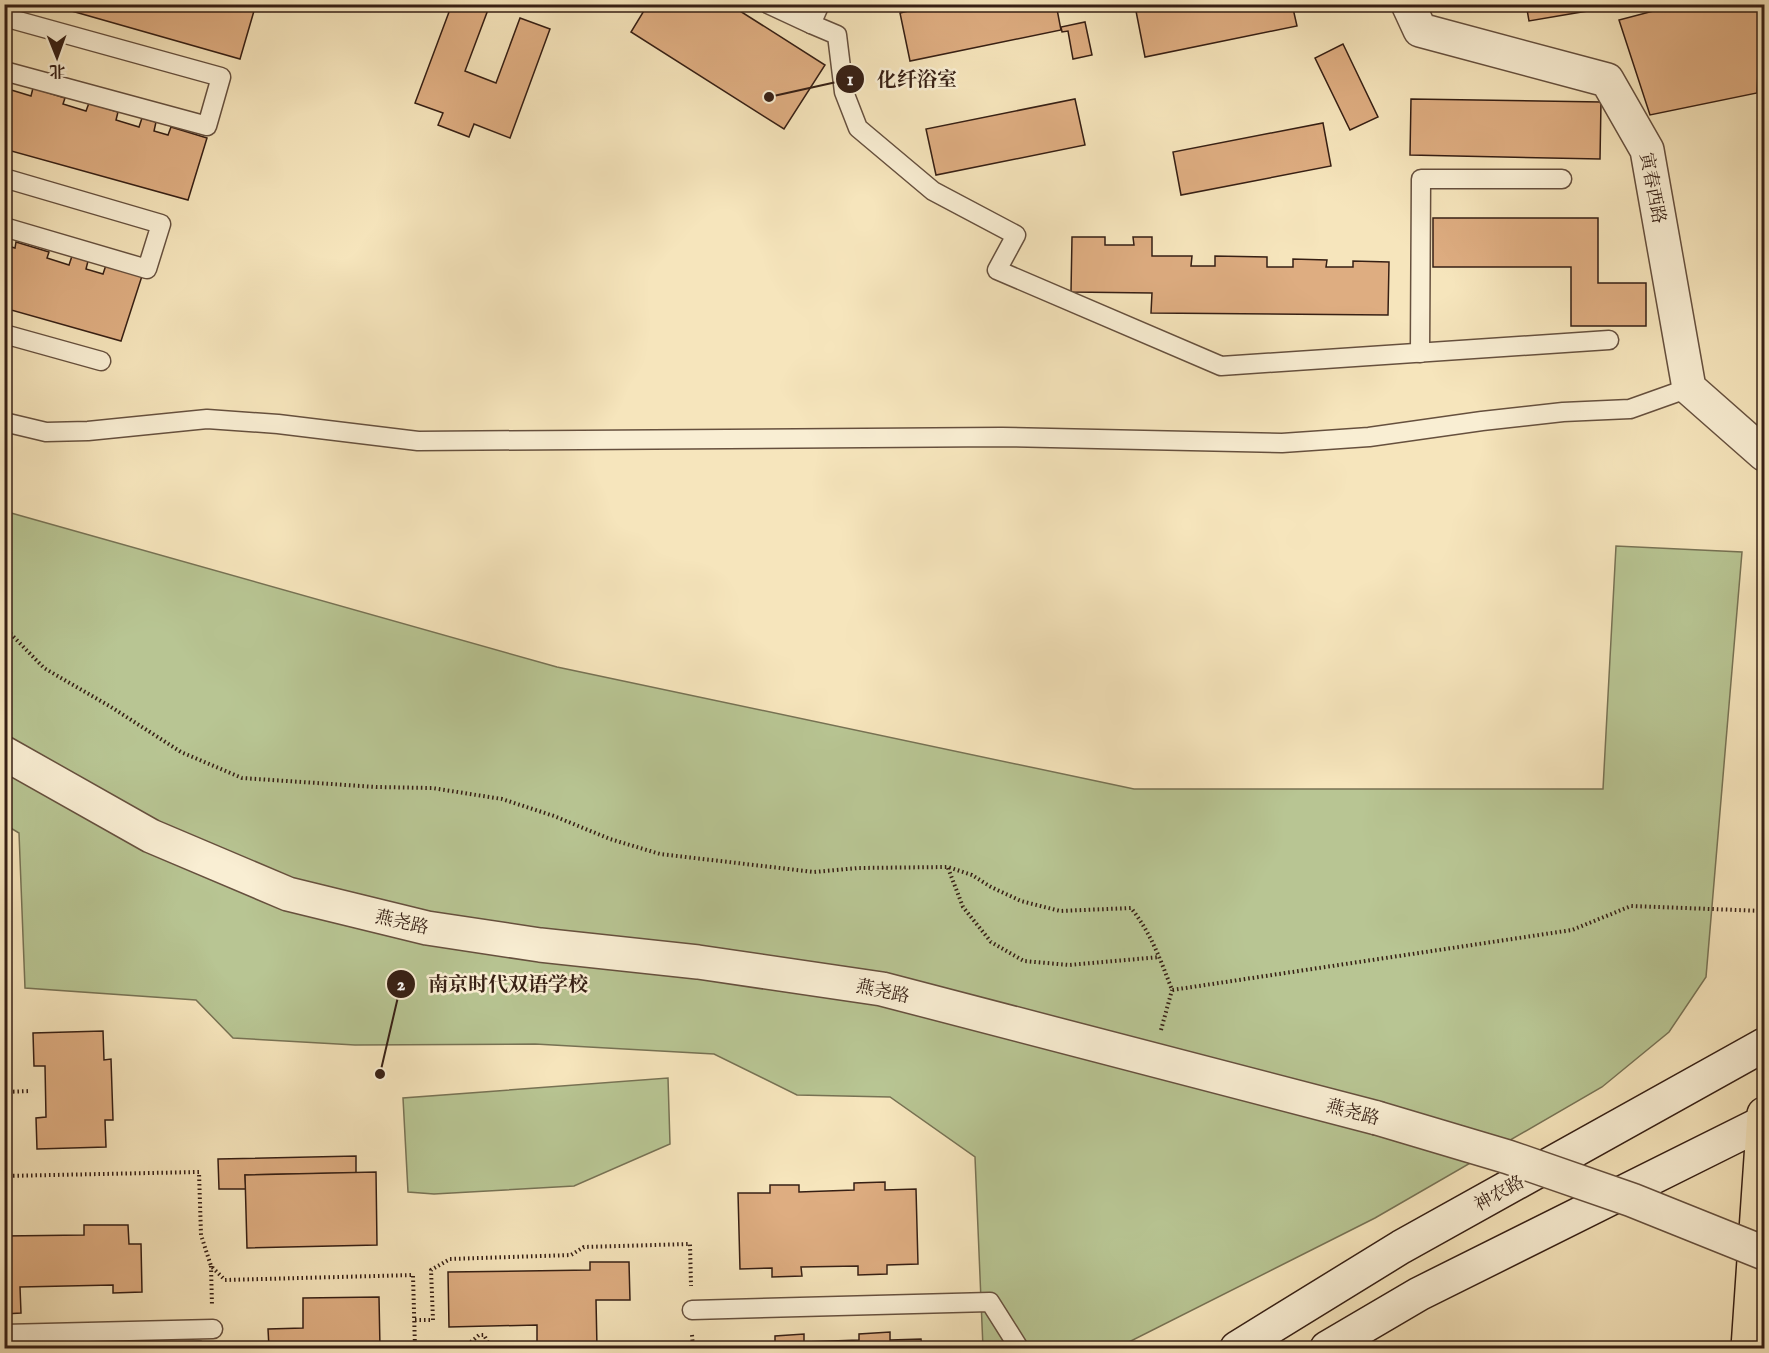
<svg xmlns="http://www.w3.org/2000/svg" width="1769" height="1353" font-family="'IM FELL English','Noto Serif SC',serif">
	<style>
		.green { fill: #b8c593; stroke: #777254; stroke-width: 1.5 }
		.building { fill: #dead81; stroke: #361f14; stroke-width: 1.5 }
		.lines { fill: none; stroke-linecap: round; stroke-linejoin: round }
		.lane-casing { stroke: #66503e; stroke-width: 21 }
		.street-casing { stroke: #66503e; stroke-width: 36 }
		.secondary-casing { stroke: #361f14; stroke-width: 36 }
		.primary-casing { stroke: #361f14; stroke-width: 36 }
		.path { stroke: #361f14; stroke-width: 4; stroke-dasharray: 1.5 3; stroke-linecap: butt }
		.lane { stroke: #f9eed3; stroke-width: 18 }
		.street { stroke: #f9eed3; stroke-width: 33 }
		.secondary { stroke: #f9eed3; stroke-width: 33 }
		.primary { stroke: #f6e5bc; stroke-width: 33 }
		.street-bridge-casing { stroke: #66503e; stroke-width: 36; stroke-linecap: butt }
		.street-bridge { stroke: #f9eed3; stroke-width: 33 }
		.labels { text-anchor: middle; stroke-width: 5; stroke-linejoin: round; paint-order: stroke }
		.street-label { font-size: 18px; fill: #361f14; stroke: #f9eed3 }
		.leader { fill: none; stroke: #361f14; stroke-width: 2 }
		.callout-dot { fill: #361f14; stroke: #f9eed3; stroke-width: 2 }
		.mark-label { font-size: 18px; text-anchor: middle; font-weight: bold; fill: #fff }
		.callout-label { font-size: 20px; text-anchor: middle; font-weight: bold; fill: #361f14; stroke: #f9eed3; stroke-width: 5; stroke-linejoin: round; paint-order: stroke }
	</style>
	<rect width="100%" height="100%" fill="#f6e5bc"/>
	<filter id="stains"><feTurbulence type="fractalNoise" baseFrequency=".00333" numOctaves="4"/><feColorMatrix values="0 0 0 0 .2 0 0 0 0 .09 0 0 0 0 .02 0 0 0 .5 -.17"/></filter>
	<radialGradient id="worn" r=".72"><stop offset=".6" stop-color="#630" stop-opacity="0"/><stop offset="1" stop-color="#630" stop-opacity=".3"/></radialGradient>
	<!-- green -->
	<g class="green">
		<polygon points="4,511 557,667 1134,789 1603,789 1616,546 1742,552 1706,977 1669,1032 1602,1087 1375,1218 1117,1348 983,1348 975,1157 890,1097 797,1095 714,1054 535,1044 355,1045 233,1038 196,1000 25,988 19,833 4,824"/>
		<polygon points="668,1078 670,1144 574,1186 434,1194 408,1192 403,1098"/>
		<polygon points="201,1341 201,1348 4,1348 5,1347"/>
	</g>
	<!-- building -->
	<g class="building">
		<polygon points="47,4 256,4 240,59"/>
		<polygon points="452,4 483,4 489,7 465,71 496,83 520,18 550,29 510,138 474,124 469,137 438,125 443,113 415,103"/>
		<polygon points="648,4 729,4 825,65 784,129 631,32"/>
		<polygon points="938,4 1056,4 1061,30 910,61 900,13"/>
		<polygon points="1144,4 1292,4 1297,26 1145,57 1135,6"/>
		<polygon points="1526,4 1599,4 1599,9 1529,21"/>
		<polygon points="1680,4 1761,4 1757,93 1650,115 1619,20"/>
		<polygon points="1085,22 1092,55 1073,59 1068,31 1062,32 1061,27"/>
		<polygon points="1343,44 1378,117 1350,130 1315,58"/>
		<polygon points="4,82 10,84 8,89 31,96 33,88 65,98 63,104 86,111 89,103 118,112 116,120 139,127 142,118 156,122 154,131 168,135 171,127 207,138 188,200 4,149"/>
		<polygon points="1075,99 1085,145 936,175 926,129"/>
		<polygon points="1411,99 1601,102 1600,159 1410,155"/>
		<polygon points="1323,123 1331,166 1181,195 1173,152"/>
		<polygon points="1433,218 1598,218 1598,283 1646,283 1646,326 1571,326 1571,267 1433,267"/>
		<polygon points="1072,237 1105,237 1105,245 1134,245 1133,237 1152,237 1152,256 1192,256 1191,266 1215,266 1215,256 1267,257 1267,267 1293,267 1293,259 1327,260 1326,267 1353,267 1353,261 1389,262 1388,315 1151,313 1152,293 1071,292"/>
		<polygon points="16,242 49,252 47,258 69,265 72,256 88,261 86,269 103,274 106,265 142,276 121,341 4,308 4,245 15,248"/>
		<polygon points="103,1031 104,1060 111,1059 113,1120 105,1120 106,1147 37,1149 36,1118 46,1117 45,1066 34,1066 33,1033"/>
		<polygon points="356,1156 356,1173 245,1175 246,1189 219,1189 218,1159"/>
		<polygon points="376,1172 377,1245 247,1248 245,1175"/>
		<polygon points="885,1182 885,1190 916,1189 918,1264 887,1265 887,1274 858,1275 858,1266 801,1267 802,1276 772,1277 772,1268 740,1269 738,1193 770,1193 770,1185 799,1185 799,1192 854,1190 854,1183"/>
		<polygon points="84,1225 128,1225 129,1244 141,1244 142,1292 113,1293 113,1285 20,1287 21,1313 4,1314 4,1236 84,1235"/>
		<polygon points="590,1262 629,1262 630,1300 596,1300 597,1348 537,1348 537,1325 449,1327 448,1272 590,1270"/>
		<polygon points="379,1297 380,1348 269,1348 268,1329 303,1328 303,1298"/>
		<polygon points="890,1332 890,1340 921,1339 922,1348 743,1348 743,1343 775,1342 775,1336 804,1334 804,1342 859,1340 859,1334"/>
	</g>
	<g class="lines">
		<!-- lane casing -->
		<g class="lane-casing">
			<g id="lane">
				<polyline points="768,4 811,24 820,4"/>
				<polyline points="4,17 221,77 207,126 4,71"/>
				<polyline points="811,24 837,35 844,92 858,128 933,191 1016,235 997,270 1221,366 1609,340"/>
				<polyline points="4,178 161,224 147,269 4,227"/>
				<polyline points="4,334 101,361"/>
				<polyline points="1420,353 1421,179 1562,179"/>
				<polyline points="4,422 46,432 88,431 207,419 278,424 418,441 1002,437 1282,443 1369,437 1482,421 1563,412 1630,409 1689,388"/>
				<polyline points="692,1310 990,1302 1019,1348"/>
				<polyline points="4,1334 213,1329"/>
			</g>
		</g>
		<!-- street casing -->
		<g class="street-casing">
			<g id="street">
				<polyline points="1408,4 1420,30 1607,80 1647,150 1689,388 1764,454"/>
				<polyline points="4,753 151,836 288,894 427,928 540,945 698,962 882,989 1377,1118"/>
			</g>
		</g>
		<!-- secondary casing -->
		<g class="secondary-casing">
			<g id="secondary">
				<polyline points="1237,1348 1401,1247 1764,1045"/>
				<polyline points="1327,1348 1419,1294 1764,1122"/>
			</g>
		</g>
		<!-- primary casing -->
		<g class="primary-casing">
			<polyline id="primary" points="1748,1348 1764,1114"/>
		</g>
		<!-- path -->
		<g class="path">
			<path d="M 4,627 L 44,668 L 111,707 L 181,752 L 242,778 L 376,787 L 432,788 L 502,799 L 554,816 L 610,839 L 660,854 L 814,872 L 858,868 L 948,867 L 972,875 L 991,887 L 1021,901 L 1060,911 L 1131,908 C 1151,933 1161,961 1172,990 L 1572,930 L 1631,906 L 1764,911"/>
			<polyline points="948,868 963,907 991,942 1024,961 1069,965 1160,957"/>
			<polyline points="1161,1030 1172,990"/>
			<polyline points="4,1092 31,1091"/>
			<polyline points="4,1127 6,1176"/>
			<polyline points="4,1176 199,1172 201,1235 211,1266 225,1280 413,1275 415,1348"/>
			<polyline points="211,1266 212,1306"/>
			<polyline points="415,1320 433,1320 431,1270 450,1259 571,1255 584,1247 690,1244 691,1286"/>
			<polyline points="692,1335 693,1348"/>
			<polyline points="464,1348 479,1335 484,1335 491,1348"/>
		</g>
		<!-- lane -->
		<use href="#lane" class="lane"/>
		<!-- street -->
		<use href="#street" class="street"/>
		<!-- secondary -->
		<use href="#secondary" class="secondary"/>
		<!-- primary -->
		<use href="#primary" class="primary"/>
		<!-- street-bridge casing -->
		<g class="street-bridge-casing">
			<polyline id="street-bridge" points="1377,1118 1508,1157 1632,1200 1764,1253"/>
		</g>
		<!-- street-bridge -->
		<use href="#street-bridge" class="street-bridge"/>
	</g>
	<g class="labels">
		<!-- street labels -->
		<g class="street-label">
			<text transform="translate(1653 188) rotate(79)" y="6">寅春西路</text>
			<text transform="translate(402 922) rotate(13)" y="6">燕尧路</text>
			<text transform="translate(883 991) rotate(12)" y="6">燕尧路</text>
			<text transform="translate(1353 1112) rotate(15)" y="6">燕尧路</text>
			<text transform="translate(1499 1193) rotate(-29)" y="6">神农路</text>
		</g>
	</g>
	<!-- callouts -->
	<path class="leader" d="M769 97L850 79M380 1074L401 984"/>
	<g class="callout-dot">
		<circle cx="769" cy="97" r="6"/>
		<circle cx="380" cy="1074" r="6"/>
		<circle cx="850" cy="79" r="15"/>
		<circle cx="401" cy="984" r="15"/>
	</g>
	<g class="mark-label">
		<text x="850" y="85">1</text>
		<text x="401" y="990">2</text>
	</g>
	<g class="callout-label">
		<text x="917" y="86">化纤浴室</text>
		<text x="508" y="991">南京时代双语学校</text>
	</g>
	<!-- margin -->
	<rect width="1769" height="1353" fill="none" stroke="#f6e5bc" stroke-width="24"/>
	<rect x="6" y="6" width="1757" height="1341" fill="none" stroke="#361f14" stroke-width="3"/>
	<rect x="12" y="12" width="1745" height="1329" fill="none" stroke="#361f14" stroke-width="1.5"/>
	<!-- north arrow -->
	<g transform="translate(57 57) rotate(179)" stroke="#f9eed3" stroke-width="4.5" paint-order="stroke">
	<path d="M0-4.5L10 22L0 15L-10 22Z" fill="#361f14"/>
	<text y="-9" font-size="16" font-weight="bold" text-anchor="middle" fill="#361f14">北</text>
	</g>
	<rect width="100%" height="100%" filter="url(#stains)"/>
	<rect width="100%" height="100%" fill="url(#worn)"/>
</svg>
